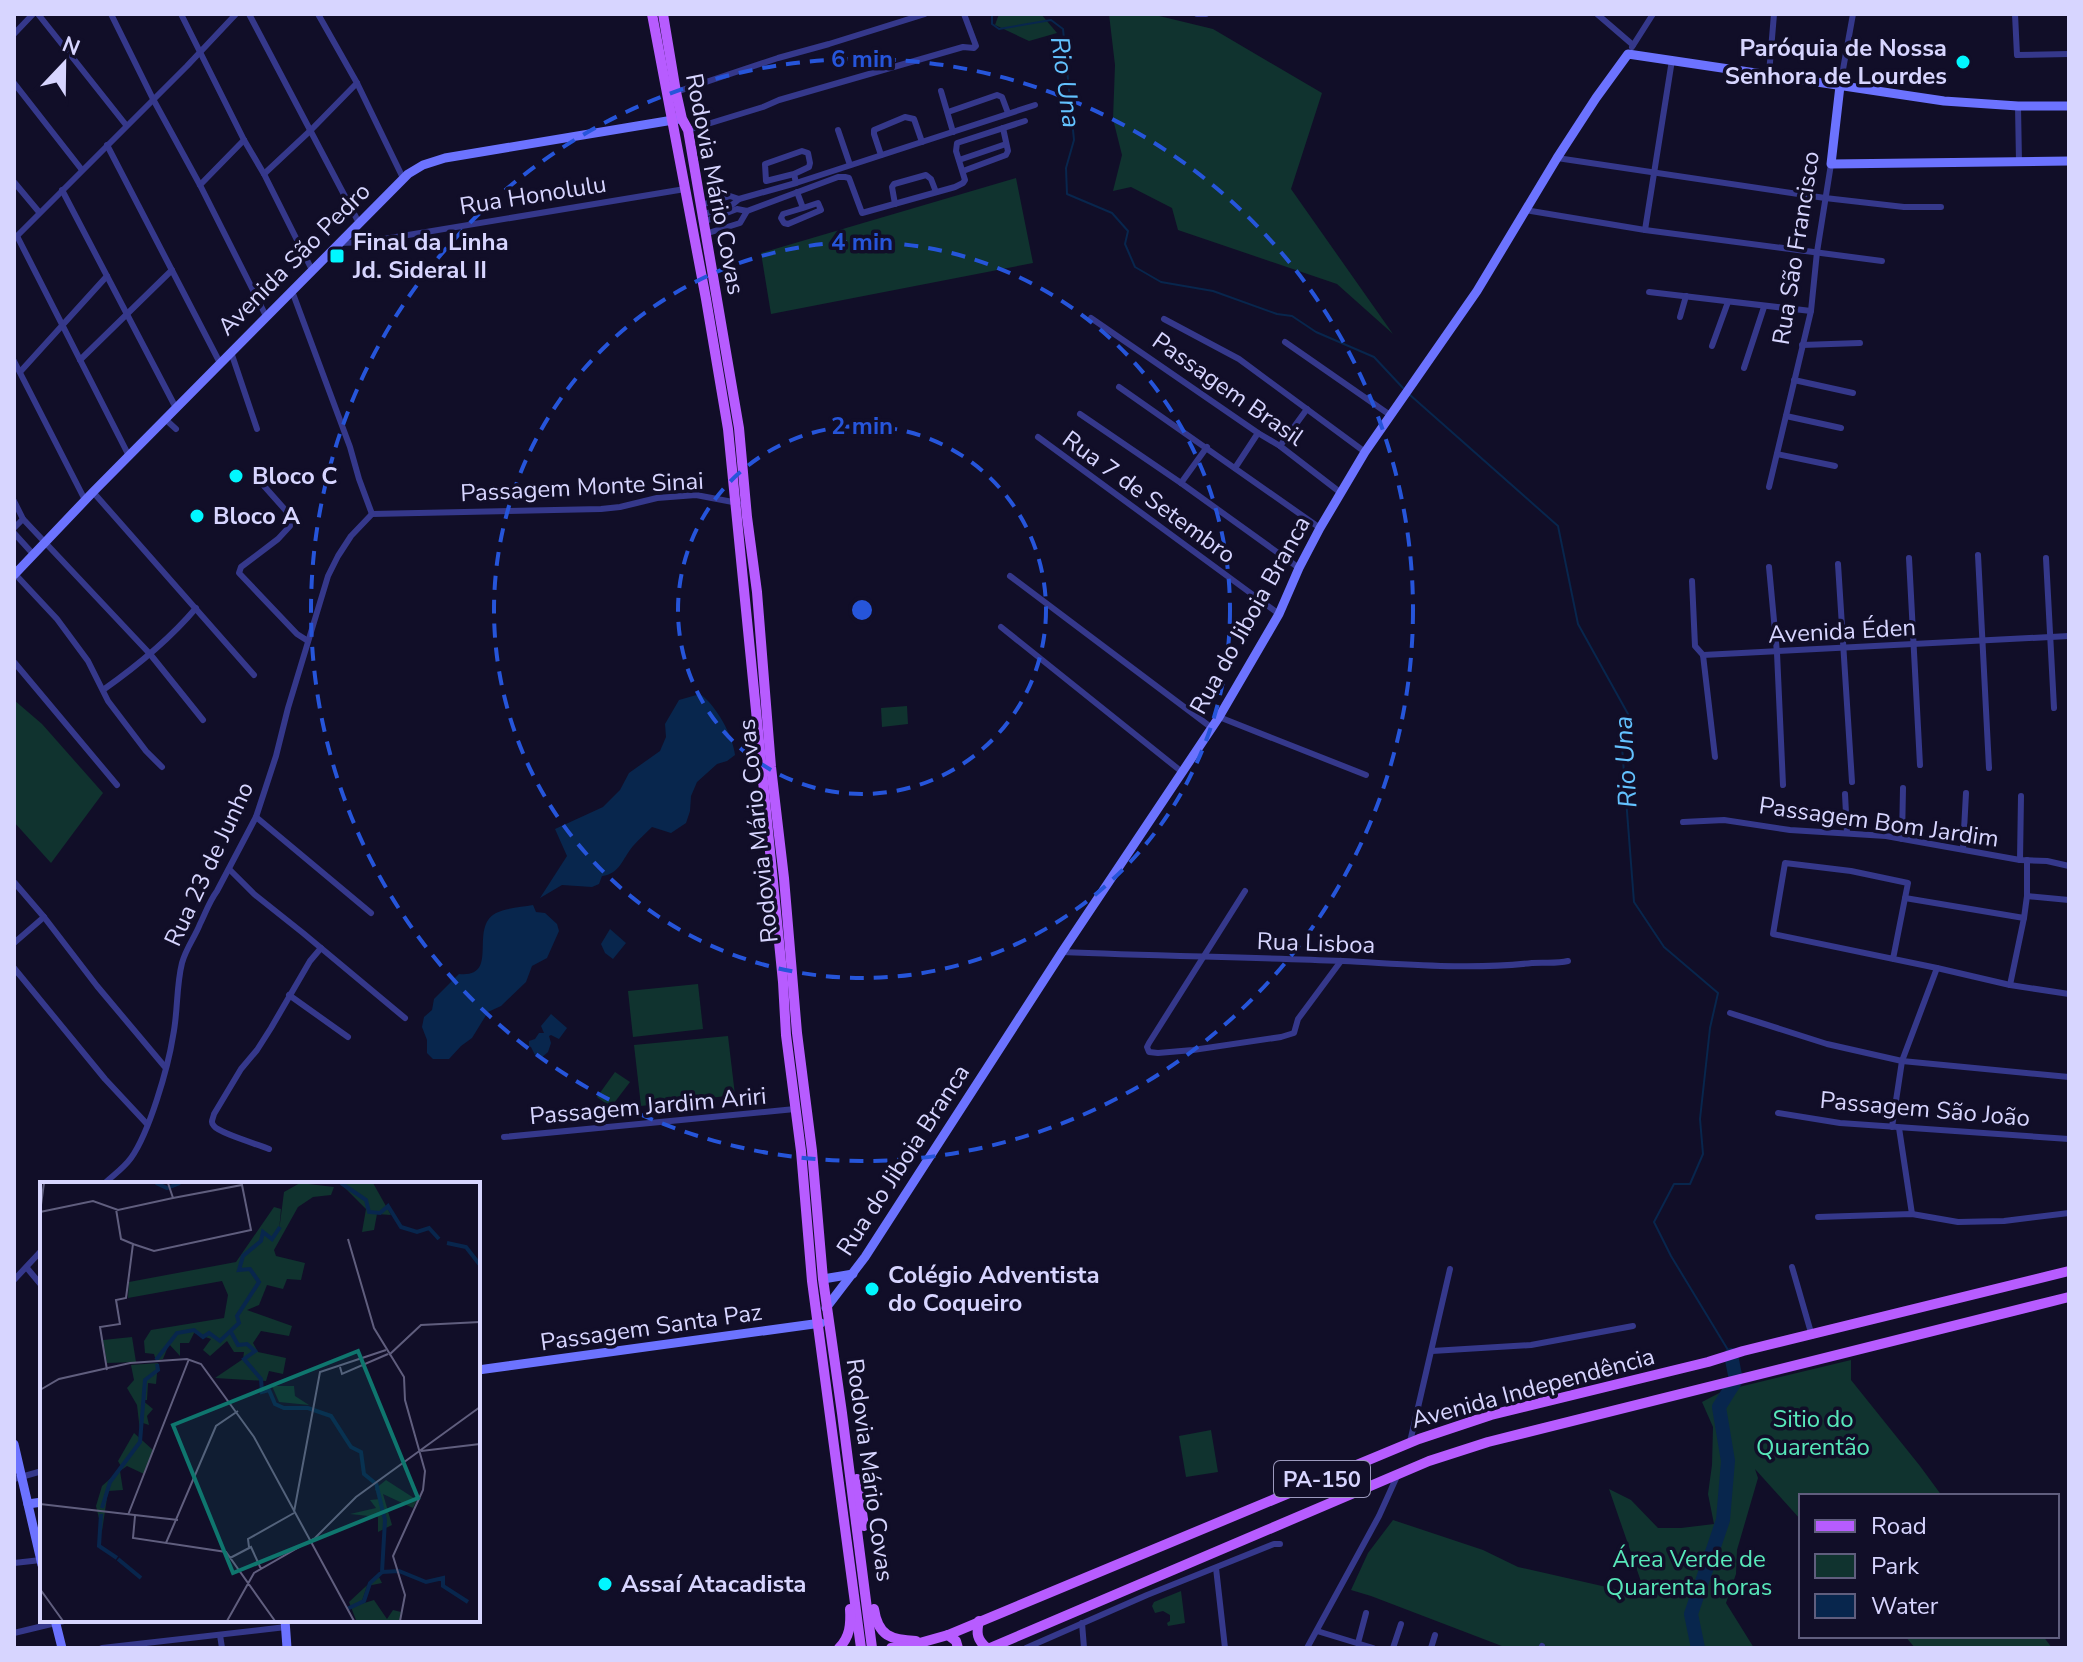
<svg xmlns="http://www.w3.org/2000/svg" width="2083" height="1662" font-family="'Nunito Sans',sans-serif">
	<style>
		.green { fill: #10332f }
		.water { fill: #08264d }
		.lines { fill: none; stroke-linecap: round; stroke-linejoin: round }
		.stream { stroke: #08264d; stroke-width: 2 }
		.river { stroke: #08264d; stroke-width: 14 }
		.street { stroke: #35388b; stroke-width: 6 }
		.secondary { stroke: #6c73ff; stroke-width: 9 }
		.primary { stroke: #b75cff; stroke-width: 10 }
		.ring { fill: none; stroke: #2655da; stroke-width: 4; stroke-dasharray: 14 10 }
		.poi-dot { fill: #01f7ff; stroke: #110e28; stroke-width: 3 }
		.labels { text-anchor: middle; stroke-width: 7; stroke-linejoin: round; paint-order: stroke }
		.shield { fill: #110e28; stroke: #9c99be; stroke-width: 2 }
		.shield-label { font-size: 22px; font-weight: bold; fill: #d7d5ff }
		.poi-label { font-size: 24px; font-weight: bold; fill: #d7d5ff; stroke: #110e28; text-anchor: start }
		.street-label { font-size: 24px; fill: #d7d5ff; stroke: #110e28 }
		.park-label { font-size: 24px; fill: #58e8ba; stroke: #110e28 }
		.water-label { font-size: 26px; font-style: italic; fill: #63c2ff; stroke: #110e28 }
		.inset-river { fill: none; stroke: #08264d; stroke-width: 4 }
		.inset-road { fill: none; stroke: #605e7e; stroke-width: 2 }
		.view { fill: #0f766e; fill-opacity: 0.15; stroke: #0f766e; stroke-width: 4 }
		.inset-edge { fill: none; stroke: #d7d5ff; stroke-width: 4 }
		.centre { fill: #2655da; stroke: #110e28; stroke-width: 4 }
		.ring-label { font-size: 24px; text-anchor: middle; font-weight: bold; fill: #2655da; stroke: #110e28; stroke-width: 7; stroke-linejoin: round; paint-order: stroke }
	</style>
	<rect width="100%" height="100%" fill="#110e28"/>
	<!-- green -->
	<g class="green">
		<polygon points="999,14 1041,14 1057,33 1029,41 995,25"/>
		<polygon points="1109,14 1151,14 1213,29 1322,93 1291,189 1393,334 1337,284 1178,230 1172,208 1131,187 1113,191 1122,155 1113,119 1115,65"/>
		<polygon points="1016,178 1033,263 771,314 761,253"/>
		<polygon points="14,700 42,724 103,793 51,863 14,822"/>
		<polygon points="907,706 908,724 882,727 881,708"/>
		<polygon points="698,984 703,1029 633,1037 628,991"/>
		<polygon points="728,1036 735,1095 641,1106 634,1045"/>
		<polygon points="615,1072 630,1082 611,1107 597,1097"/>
		<polygon points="1851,1360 1851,1380 1920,1466 1942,1496 1801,1496 1801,1520 1755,1469 1758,1478 1737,1550 1736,1574 1726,1603 1754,1648 1507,1648 1371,1596 1351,1590 1368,1553 1393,1520 1483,1550 1518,1567 1646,1596 1609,1489 1631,1500 1658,1528 1681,1528 1714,1524 1708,1494 1712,1465 1713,1427 1702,1402 1723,1391 1729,1403 1739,1387"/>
		<polygon points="1211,1430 1218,1472 1186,1477 1179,1436"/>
		<polygon points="1181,1591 1185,1623 1168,1626 1167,1623 1170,1621 1170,1615 1163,1611 1155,1613 1152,1606 1154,1602"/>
		<polygon points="1905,1636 2043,1636 2052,1648 1915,1648"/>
	</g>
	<!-- water -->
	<g class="water">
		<path d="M 700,694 C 716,705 733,736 735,755 L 727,761 L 717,764 L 697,782 L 691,796 L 690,811 L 686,823 L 671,833 L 652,827 C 646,833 639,839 633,846 C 622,859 620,874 602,876 L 599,884 L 592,887 L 562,885 L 540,898 L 567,856 L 555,829 L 603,807 L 620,790 L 629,773 L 660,751 L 666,737 L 665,724 L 679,700 Z"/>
		<path d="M 533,905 L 536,912 L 545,913 L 557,924 L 559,931 L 547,958 L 532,966 L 526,982 L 501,1006 L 488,1012 L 472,1038 L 461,1046 L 449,1059 L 433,1059 L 427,1053 L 427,1040 L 422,1027 L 424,1017 L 432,1010 L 434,999 L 459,974 C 501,978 468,928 496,913 C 506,908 522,907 533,905 Z"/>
		<polygon points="610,929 626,943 613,959 605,953 601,944"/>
		<polygon points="551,1014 567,1028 559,1039 551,1035 549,1036 551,1043 548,1052 541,1058 535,1055 531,1047 529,1046 529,1041 535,1039 539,1033 544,1033 541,1026"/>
	</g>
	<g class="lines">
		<!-- stream -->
		<g class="stream">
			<polyline points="992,14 992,24 999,29 1051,20 1063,29 1074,140 1066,168 1067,194 1112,213 1128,231 1125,244 1135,267 1161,282 1213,291 1277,314 1292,316 1316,332 1374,357 1403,388"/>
			<polyline points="1410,395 1558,526 1578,624 1628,714 1622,747 1634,902 1664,947 1718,993 1710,1028 1700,1119 1703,1154 1690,1184 1674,1184 1654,1222 1671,1256 1728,1350"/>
		</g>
		<!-- river -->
		<polyline class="river" points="1698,1648 1691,1614 1723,1520 1728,1461 1719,1407 1736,1380 1731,1355"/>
		<!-- street -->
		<g class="street">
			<polyline points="38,14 126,125"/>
			<polyline points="111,14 153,99 200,185 266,316"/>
			<polyline points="181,14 244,140 264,174 312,270"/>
			<polyline points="249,14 359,223"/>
			<polyline points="318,14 357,83 403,178"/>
			<polyline points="1197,14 1206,14"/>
			<polyline points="1597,14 1633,45"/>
			<polyline points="2015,14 2017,55 2069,54"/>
			<polyline points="14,34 33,14"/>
			<polyline points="1632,47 1653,14"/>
			<polyline points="1769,74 1774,14"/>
			<polyline points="14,83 82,170"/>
			<polyline points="1840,86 1853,14"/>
			<polyline points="941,91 953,132"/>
			<polyline points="676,92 778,58 829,44 925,14"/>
			<polyline points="2018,106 2019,162"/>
			<polyline points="948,112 997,95 1002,97 1008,113"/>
			<polyline points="688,130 763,107 779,100 963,47 974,48 976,46 964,14"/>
			<polyline points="838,130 850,165"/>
			<polyline points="107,145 220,363"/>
			<polyline points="881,155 874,134 874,130 905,117 914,119 922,142"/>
			<polyline points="1557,158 1825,198 1904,207 1941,207"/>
			<polyline points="959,160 1006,144"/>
			<polyline points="963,171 1006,155 1008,151 1003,128"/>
			<polyline points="264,174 311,130 357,83"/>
			<polyline points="794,174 766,181 765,164 802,151 808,153 810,163 809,167 794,174 796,183"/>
			<polyline points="14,182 39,212"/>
			<polyline points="200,185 244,140"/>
			<polyline points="62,190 176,408"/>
			<polyline points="797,192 803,208 783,214 781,218 784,223 788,224 821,210 818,203 803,208"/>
			<polyline points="895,204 892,187 894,184 926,175 931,179 936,192"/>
			<polyline points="701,205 730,196 739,199"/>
			<polyline points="1525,210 1645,230 1882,261"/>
			<polyline points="701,215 732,205 739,199 796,183 1035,105"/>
			<polyline points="703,222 737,209 747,211 838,177 845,177 849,178 862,213 955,187 963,183 965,180 956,151 957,143 1025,121"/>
			<polyline points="1645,230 1672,60"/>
			<polyline points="705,234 740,223 747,211"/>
			<polyline points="17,236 129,456"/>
			<polyline points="14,239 187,66 236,14"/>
			<polyline points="340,243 366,242 685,189"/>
			<polyline points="292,291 350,447 359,479 372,514"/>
			<polyline points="1649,292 1811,311"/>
			<polyline points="1680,317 1686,296"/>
			<polyline points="1091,318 1258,433 1280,446 1341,493"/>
			<polyline points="1164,319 1239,359 1365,452"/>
			<polyline points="1285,342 1390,415"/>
			<polyline points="1802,345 1860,343"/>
			<polyline points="1712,346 1728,302"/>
			<polyline points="231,352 257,429"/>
			<polyline points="80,360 172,270"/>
			<polyline points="14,361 85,500"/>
			<polyline points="1744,368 1764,307"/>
			<polyline points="20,372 107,276"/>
			<polyline points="1794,380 1853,393"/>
			<polyline points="1119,387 1320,528"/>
			<polyline points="1080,414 1181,483 1299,568"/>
			<polyline points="1786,416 1841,428"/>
			<polyline points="165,419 176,429"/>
			<polyline points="1038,437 1279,614"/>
			<polyline points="1280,446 1307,409"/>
			<polyline points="1777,454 1835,466"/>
			<polyline points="1235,468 1258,433"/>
			<polyline points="1181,483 1207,447"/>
			<polyline points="264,486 288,513 290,526 278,539 241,567 239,573 297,634 308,641"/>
			<polyline points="1769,487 1811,311 1817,252 1831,164"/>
			<polyline points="93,492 254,675"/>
			<polyline points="14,501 23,519 150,654 203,720"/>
			<polyline points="372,514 601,509 620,507 657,498 696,495 738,503"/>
			<polyline points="14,528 23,519"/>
			<polyline points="14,533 33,554"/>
			<polyline points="1978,555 1989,768"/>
			<polyline points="1909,558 1920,765"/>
			<polyline points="2046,558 2054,708"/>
			<polyline points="1838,564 1852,782"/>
			<polyline points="1769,567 1777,653 1783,785"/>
			<polyline points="15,574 57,619 88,661 108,701 146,751 162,767"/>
			<polyline points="1010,576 1212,728"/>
			<polyline points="1692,581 1695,646 1703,655"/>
			<polyline points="1001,627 1182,772"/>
			<polyline points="1703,655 2069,636"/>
			<polyline points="1703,655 1715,757"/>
			<polyline points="14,662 117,785"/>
			<path d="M 103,690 C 137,666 169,640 196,608"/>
			<polyline points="1219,717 1366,775"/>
			<polyline points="1845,794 1847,833"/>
			<polyline points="256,817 371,913"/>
			<polyline points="1683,822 1724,820 1790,830 1886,836 2020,860 2047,861 2069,866"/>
			<polyline points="1902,839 1903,788"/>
			<polyline points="1963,849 1966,793"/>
			<polyline points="2020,860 2021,796"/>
			<polyline points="229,869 254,894 303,933 405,1018"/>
			<polyline points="14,882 44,917 97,986 165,1067"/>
			<polyline points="1245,891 1149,1043 1147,1047 1149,1052 1158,1053 1193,1050 1281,1037 1294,1033 1298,1019 1341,961"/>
			<polyline points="2027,896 2069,900"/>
			<polyline points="1905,898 2024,918"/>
			<polyline points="14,943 44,917"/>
			<path d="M 1062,952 C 1155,956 1249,957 1343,961 C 1406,964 1468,970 1532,963 C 1544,962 1556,964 1568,961"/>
			<polyline points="1893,959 1908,883 1851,871 1785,863 1773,934 1937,968 2010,985 2069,994"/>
			<polyline points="14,968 105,1079 147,1124"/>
			<polyline points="2010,985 2024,918 2027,896 2027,860"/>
			<polyline points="289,995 348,1037"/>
			<polyline points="1730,1013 1827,1044 1902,1061 2069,1077"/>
			<polyline points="1778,1113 1840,1123 2069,1139"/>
			<polyline points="1892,1127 1902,1061 1937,968"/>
			<polyline points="1899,1128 1912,1214"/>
			<polyline points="504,1137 795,1109"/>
			<path d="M 269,1149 C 260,1145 219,1133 214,1126 C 210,1122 213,1119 214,1114 L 241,1069 L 257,1050 L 271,1028 L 310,961 L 321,948"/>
			<path d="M 104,1184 C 113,1175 123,1169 131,1158 C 149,1133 168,1068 173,1036 C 178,1012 176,987 182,963 C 186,948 195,937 200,924 C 206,912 209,902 217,891 L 256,817 L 276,756 L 288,708 L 328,576 L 338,556 L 351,536 L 372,514"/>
			<polyline points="1818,1217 1912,1214 1958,1222 2004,1221 2069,1213"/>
			<polyline points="1792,1267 1812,1336"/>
			<polyline points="27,1268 42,1286"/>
			<polyline points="14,1280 42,1250"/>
			<polyline points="1432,1351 1531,1345 1633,1326"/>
			<polyline points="1410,1442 1450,1269"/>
			<polyline points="14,1479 42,1471"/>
			<polyline points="14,1563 41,1560"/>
			<polyline points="1216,1568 1225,1648"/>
			<polyline points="1082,1623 1084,1648"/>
			<polyline points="1317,1631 1373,1648"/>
			<polyline points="14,1633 68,1620"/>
			<polyline points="220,1635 222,1648"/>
			<polyline points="1358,1643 1366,1613"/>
			<polyline points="102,1648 286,1627"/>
			<polyline points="1026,1648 1147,1595 1274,1544 1280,1544"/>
			<polyline points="1307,1648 1379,1516 1398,1474"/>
			<polyline points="1393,1648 1401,1624"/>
			<polyline points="1431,1648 1435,1635"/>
			<polyline points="1541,1648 1542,1646"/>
		</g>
		<!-- secondary -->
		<g class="secondary">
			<polyline points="1840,86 1831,164 2069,161"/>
			<polyline points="14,575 93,492 408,174 423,165 445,158 679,119"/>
			<polyline points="823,1279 853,1274"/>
			<polyline points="826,1308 865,1257 1062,952 1219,717 1279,614 1299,568 1320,528 1365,452 1477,291 1557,158 1596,98 1628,54 1944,101 2018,106 2069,106"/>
			<polyline points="478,1370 821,1323"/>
			<polyline points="14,1444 42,1565"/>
			<polyline points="28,1504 42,1502"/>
			<polyline points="55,1620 62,1648"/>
			<polyline points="285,1620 287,1648"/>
		</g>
		<!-- primary -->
		<g class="primary">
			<polyline points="652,14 706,299 728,429 783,982 786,1035 801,1151 812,1281 861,1648"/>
			<polyline points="663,14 676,92 682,119 688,130 739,428 747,517 757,592 771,767 784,878 797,1033 812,1151 823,1279 842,1413 872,1648"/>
			<polyline points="857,1479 864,1526"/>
			<path d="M 874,1609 C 878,1636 891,1640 916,1641"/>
			<path d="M 979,1621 C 976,1633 977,1640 987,1648"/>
			<polyline points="948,1635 956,1641 958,1648"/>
			<path d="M 839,1648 C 850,1637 851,1624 850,1609"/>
			<polyline points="891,1648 909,1646 948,1635 1419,1439 1491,1415 1708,1362 1743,1351 2069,1271"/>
			<polyline points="990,1648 1429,1461 1488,1442 2069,1297"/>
		</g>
	</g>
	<!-- distance rings -->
	<g class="ring">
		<circle cx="862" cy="610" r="184"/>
		<circle cx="862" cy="610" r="368"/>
		<circle cx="862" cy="610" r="551"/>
	</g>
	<!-- markers -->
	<g class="poi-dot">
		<circle cx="1963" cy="62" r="8"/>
		<rect x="329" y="248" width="16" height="16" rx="4"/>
		<circle cx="236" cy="476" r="8"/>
		<circle cx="197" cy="516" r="8"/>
		<circle cx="872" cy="1289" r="8"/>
		<circle cx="605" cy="1584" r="8"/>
	</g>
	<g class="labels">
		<!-- shield labels -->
		<rect class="shield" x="1274" y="1461" width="96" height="36" rx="6"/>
		<g class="shield-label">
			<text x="1322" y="1487">PA-150</text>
		</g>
		<!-- poi labels -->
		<g class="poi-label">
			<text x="1947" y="56" text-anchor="end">Paróquia de Nossa<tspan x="1947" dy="28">Senhora de Lourdes</tspan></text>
			<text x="353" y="250">Final da Linha<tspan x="353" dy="28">Jd. Sideral II</tspan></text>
			<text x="252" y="484">Bloco C</text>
			<text x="213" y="524">Bloco A</text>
			<text x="888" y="1283">Colégio Adventista<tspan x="888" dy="28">do Coqueiro</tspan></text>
			<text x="621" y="1592">Assaí Atacadista</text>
		</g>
		<!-- street labels -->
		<g class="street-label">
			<text transform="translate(715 184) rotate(79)" y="8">Rodovia Mário Covas</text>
			<text transform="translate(533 195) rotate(-9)" y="8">Rua Honolulu</text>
			<text transform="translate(1796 248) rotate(-81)" y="8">Rua São Francisco</text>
			<text transform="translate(294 259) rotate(-45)" y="8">Avenida São Pedro</text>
			<text transform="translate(1228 389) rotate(35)" y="8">Passagem Brasil</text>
			<text transform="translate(582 487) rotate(-3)" y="8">Passagem Monte Sinai</text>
			<text transform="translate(1149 497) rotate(36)" y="8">Rua 7 de Setembro</text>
			<text transform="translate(1250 615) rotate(-61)" y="8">Rua do Jiboia Branca</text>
			<text transform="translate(1842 631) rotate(-3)" y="8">Avenida Éden</text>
			<text transform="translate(1879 822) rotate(8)" y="8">Passagem Bom Jardim</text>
			<text transform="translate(758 831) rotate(-96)" y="8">Rodovia Mário Covas</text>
			<text transform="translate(209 864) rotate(-65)" y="8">Rua 23 de Junho</text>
			<text transform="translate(1316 943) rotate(2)" y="8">Rua Lisboa</text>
			<text transform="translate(648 1106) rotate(-5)" y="8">Passagem Jardim Ariri</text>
			<text transform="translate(1925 1109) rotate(5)" y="8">Passagem São João</text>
			<text transform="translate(903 1160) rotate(-57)" y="8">Rua do Jiboia Branca</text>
			<text transform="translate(651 1327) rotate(-8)" y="8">Passagem Santa Paz</text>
			<text transform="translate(1533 1388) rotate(-15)" y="8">Avenida Independência</text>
			<text transform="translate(870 1470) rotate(82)" y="8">Rodovia Mário Covas</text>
		</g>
		<!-- park labels -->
		<g class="park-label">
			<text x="1813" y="1427">Sitio do<tspan x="1813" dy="28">Quarentão</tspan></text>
			<text x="1689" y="1567">Área Verde de<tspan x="1689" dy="28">Quarenta horas</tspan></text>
		</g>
		<!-- water labels -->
		<g class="water-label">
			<text transform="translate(1066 82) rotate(82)" y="9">Rio Una</text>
			<text transform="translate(1625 762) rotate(-93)" y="9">Rio Una</text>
		</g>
	</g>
	<!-- overview -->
	<g transform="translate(40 1182)">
		<rect width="440" height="440" fill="#110e28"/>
		<path d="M 260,1 L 294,5 L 291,13 L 273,15 L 258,25 L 234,68 L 236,74 L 265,81 L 261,98 L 247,97 L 243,107 L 227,103 L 219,123 L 207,128 L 252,144 L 249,154 L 221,149 L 213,161 L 218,170 L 246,176 L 243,192 L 229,189 L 226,199 L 175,196 L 203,177 L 204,170 L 194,170 L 187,159 L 170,174 L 163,168 L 171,157 L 154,151 L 149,161 L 140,161 L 140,174 L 129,162 L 123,177 L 116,179 L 114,172 L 105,171 L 104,159 L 111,148 L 184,136 L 188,113 L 182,99 L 88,116 L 89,100 L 196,80 L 234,25 L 241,27 L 239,49 L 244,10 ZM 300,1 L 333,1 L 351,33 L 337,32 L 334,48 L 322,50 L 326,27 ZM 92,155 L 96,180 L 67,181 L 63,158 ZM 118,181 L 116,202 L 108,201 L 107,218 L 102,218 L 113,227 L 107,234 L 109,243 L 100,240 L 100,249 L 97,223 L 87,206 L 94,198 L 91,183 ZM 232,204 L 254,204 L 255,214 L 269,223 L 239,220 ZM 94,251 L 113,268 L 104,292 L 87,284 L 80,289 L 83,308 L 68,309 L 62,349 L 56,324 L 62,304 L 82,286 L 78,279 ZM 346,298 L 377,318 L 373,326 L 343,312 L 352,343 L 338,350 L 338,335 L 310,332 L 336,326 L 330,318 L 340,317 L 335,307 ZM 338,393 L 342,401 L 327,404 L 321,422 L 334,418 L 347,437 L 353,428 L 361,430 L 359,439 L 316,438 L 309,420 Z" fill="#10332f"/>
		<path class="inset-river" d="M 116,1 L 127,6 L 140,1M 301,1 L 326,18 L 329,30 L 340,31 L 348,24 L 361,45 L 377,50 L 389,46 L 399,57M 407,61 L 426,65 L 440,83M 191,150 L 198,163 L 207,162 L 215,169 L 204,177 L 221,197 L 222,210 L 229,208 L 235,222 L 244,226 L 268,226 L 291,234 L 311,265 L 321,270 L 324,292 L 335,301M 116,178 L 137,151 L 154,148 L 163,155 L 169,151 L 180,159 L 199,141 L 197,134 L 219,100 L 210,87 L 199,88 L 203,74 L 221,59 L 223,50 L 232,57 L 240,45M 62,326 L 70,300 L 100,260 L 105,198 L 118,188 L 117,182M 61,332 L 59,364 L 77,376M 78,377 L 101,396M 342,390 L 359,389 L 386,400 L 403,396 L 403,404 L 428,420M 307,427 L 324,419 L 330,401 L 342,390 L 345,338 L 336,301"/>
		<path class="inset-road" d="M 0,30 L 53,19 L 78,28 L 133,16 L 128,1M 0,30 L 4,1M 308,57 L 334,146 L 364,195 L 365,218 L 385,289 L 383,308 L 353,374 L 365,413 L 360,439M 93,62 L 114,69 L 211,48 L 202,3 L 133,16M 349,173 L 381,143 L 440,140M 300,185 L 302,192 L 348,172M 67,188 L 60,145 L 80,142 L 76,118 L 86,116 L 93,62 L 81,57 L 76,27M 0,208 L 19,197 L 90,181 L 147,177 L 161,182 L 214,255 L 314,439M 381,269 L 440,262M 0,322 L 138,338M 254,330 L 280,190 L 346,168M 88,333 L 149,177M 95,334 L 93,356 L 186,370 L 235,439M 126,361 L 176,244 L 198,229M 209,365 L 208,357 L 254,331M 190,376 L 211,365 L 221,387M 0,407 L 23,439M 187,439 L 214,391 L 275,356 L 316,315 L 440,225"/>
		<path class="view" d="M 318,169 L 378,316 L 193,391 L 133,243 Z"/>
		<rect width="440" height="440" class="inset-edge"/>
	</g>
	<circle cx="862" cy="610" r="12" class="centre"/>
	<g class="ring-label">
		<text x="862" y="67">6 min</text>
		<text x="862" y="250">4 min</text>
		<text x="862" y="434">2 min</text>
	</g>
	<!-- border -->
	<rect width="2083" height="1662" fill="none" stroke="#d7d5ff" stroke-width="32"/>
	<!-- legend -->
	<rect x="1799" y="1494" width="260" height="144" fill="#110e28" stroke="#605e7e" stroke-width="2"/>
	<rect x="1815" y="1520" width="40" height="12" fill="#b75cff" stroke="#605e7e" stroke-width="2"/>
	<text x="1871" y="1534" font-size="24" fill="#d7d5ff">Road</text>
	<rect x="1815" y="1554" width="40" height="24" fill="#10332f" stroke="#605e7e" stroke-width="2"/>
	<text x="1871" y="1574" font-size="24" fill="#d7d5ff">Park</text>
	<rect x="1815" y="1594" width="40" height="24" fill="#08264d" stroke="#605e7e" stroke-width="2"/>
	<text x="1871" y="1614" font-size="24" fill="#d7d5ff">Water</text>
	<!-- north arrow -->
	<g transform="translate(64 64) rotate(22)" stroke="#110e28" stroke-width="6" paint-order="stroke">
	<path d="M0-6L14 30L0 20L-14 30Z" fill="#d7d5ff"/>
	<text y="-12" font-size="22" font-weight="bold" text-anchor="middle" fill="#d7d5ff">N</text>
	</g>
</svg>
